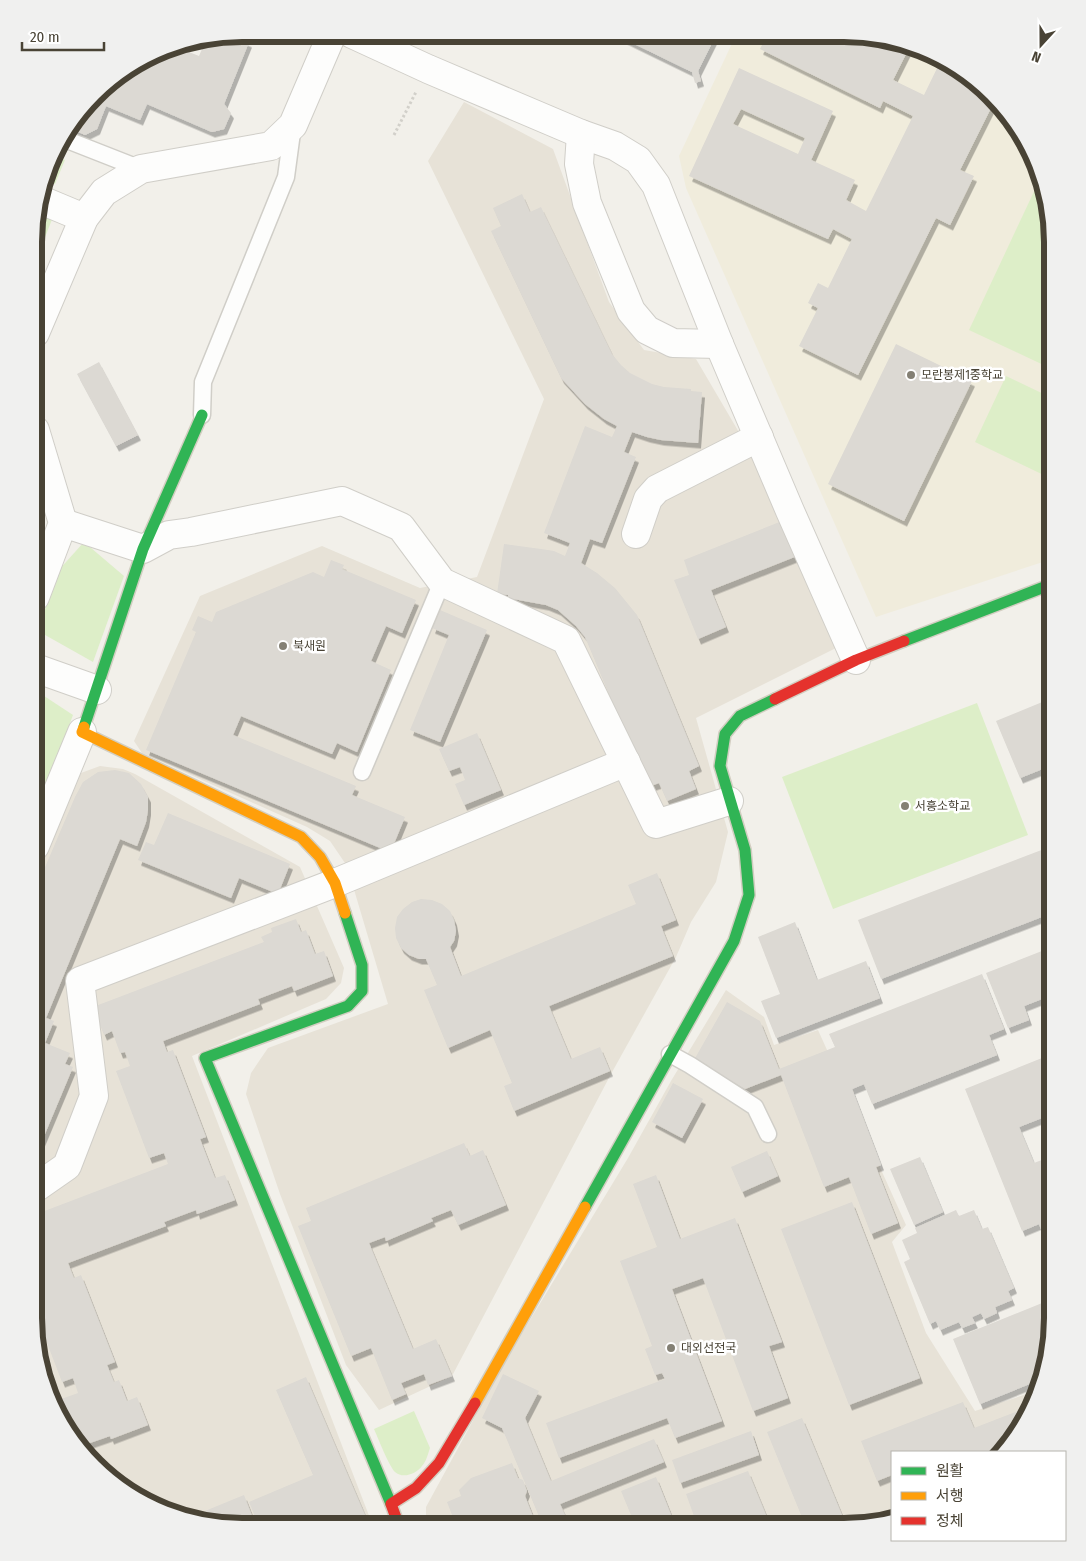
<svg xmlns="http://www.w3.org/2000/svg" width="1086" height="1561" font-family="'Fira Sans Condensed','Noto Sans KR',sans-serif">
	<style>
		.residential { fill: #e7e2d7 }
		.education { fill: #f0ecdc }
		.green { fill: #ddeec8 }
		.building { fill: #dcd9d3; fill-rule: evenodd; filter: url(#shadow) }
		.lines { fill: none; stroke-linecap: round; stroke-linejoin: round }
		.lane-casing { stroke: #d0cec8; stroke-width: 19 }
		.street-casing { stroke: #d0cec8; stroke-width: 30 }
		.fast-casing { stroke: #d2cec1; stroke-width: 14 }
		.slow-casing { stroke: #d2cec1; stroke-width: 14 }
		.jam-casing { stroke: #d2cec1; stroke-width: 14 }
		.path { stroke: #d2d0ca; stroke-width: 3; stroke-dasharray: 2.5 2.5; stroke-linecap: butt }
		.lane { stroke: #fdfdfc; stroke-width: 16 }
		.street { stroke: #fdfdfc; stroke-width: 28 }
		.fast { stroke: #30b455; stroke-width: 11 }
		.slow { stroke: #ff9f0a; stroke-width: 11 }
		.jam { stroke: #e5322d; stroke-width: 11 }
		.poi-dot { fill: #848074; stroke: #fff; stroke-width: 2 }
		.labels { text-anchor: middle; stroke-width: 5; stroke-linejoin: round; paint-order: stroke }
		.poi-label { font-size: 12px; fill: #494335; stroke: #fff; text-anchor: start }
		.rim { fill: none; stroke: #494335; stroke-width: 6 }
	</style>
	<defs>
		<filter id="shadow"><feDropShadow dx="3" dy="5.5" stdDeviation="0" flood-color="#0004"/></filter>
	</defs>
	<rect width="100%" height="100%" fill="#f2f0ea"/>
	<!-- residential -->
	<g class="residential">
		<polygon points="464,102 553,149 609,302 644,350 696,359 778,499 838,647 696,718 728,832 716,882 691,922 676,957 611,1074 452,1376 379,1410 346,1365 280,1194 246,1094 251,1073 268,1048 388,1004 347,866 330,841 307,827 142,753 134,741 200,596 322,546 420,588 477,577 544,399 428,161"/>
		<polygon points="100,766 123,769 135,774 300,867 344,968 341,983 326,999 192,1056 373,1526 216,1525 163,1511 116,1484 55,1410 34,1319 34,875 67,797 81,773"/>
		<polygon points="726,990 764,1017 774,1045 818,1030 906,1225 892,1242 926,1333 975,1411 1039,1390 1017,1435 1001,1452 892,1452 892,1516 844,1527 426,1526 426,1507 507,1358 628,1158 671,1081"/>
	</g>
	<!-- education -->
	<polygon class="education" points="736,35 871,36 923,50 970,77 1031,151 1052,242 1052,559 876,617 686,188 679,156"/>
	<!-- green -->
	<g class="green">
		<polygon points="56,156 65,160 55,184 47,181"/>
		<polygon points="1038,183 1052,242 1052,369 969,330"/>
		<polygon points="37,210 53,217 36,260 36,215"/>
		<polygon points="1006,376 1052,398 1052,479 975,442"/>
		<polygon points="84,542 124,576 93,662 38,631 57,572"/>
		<polygon points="35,690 73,715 35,818"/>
		<polygon points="977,703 1028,835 833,909 782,777"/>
		<path d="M 414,1411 L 430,1448 C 428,1454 426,1462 422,1466 C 416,1474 403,1479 395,1472 C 389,1466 378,1438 374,1429 Z"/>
	</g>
	<!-- building -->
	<g class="building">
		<polygon points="233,35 249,42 224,104 231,113 224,129 212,132 147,104 140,120 106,106 97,129 85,135 70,128 105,85 174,46 199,56 206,40"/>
		<polygon points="616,35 716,35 698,71 701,81 695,83 692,72"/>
		<path d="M 767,35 L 871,36 L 910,46 L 893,80 L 924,95 L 941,60 L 970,77 L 993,104 L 960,170 L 974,176 L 950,225 L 936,218 L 858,375 L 799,346 L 818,308 L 808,303 L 818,283 L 828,288 L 852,239 L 833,229 L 828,239 L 689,176 L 739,68 L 833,111 L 811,160 L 855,180 L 846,200 L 866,211 L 913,116 L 883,101 L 880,108 L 760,49 ZM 741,109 L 805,138 L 798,154 L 733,124 Z"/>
		<polygon points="522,194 530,212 541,207 612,354 621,365 630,373 652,384 664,387 691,389 691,391 702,392 698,443 661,440 647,437 632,432 624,452 636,457 602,543 590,539 581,563 597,573 615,588 637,615 699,766 689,771 696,789 667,801 659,783 648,787 585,637 576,626 558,610 546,605 508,598 508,595 497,594 504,544 541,549 554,551 565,556 570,543 544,533 585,426 612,437 617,426 604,419 585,404 561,378 491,231 501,226 493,208"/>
		<polygon points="896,344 972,381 904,521 828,484"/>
		<polygon points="99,362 138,435 116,446 77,374"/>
		<polygon points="782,521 797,556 711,590 726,627 698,639 674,580 689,575 684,560"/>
		<polygon points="331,560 344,565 342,569 416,600 402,633 386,626 371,661 391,670 357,752 337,743 332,754 241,716 233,735 356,786 352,795 405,817 393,846 385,850 146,750 196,632 192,630 198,616 212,622 216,612 313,572 324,577"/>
		<polygon points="440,610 487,630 440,742 410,730 449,635 432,628"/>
		<polygon points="1052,698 1052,771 1050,766 1020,778 996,721"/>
		<polygon points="477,733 501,790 464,805 455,784 465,780 460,767 449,771 439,749"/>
		<polygon points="115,770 129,773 141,784 148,797 148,810 146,822 137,846 120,839 46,1018 54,1021 45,1043 70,1053 65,1064 73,1067 34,1160 34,893 75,797 83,782 98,772"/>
		<polygon points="168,813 290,864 278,894 239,878 231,898 138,860 146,842 154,845"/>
		<polygon points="1052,846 1052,913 881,979 858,920"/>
		<polygon points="657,873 676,920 661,926 673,956 549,1006 571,1059 600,1047 610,1071 514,1111 504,1086 512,1083 490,1030 448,1048 424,990 437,985 426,959 419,959 409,955 401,948 396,938 395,928 397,917 403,909 412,902 421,899 432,900 442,904 450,911 454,920 456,931 454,941 450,947 461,976 636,904 628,885"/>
		<polygon points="296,919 301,932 306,930 315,954 324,951 333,976 294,991 292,986 258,999 260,1004 163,1041 167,1052 173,1050 206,1137 200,1139 215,1178 225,1175 235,1200 197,1214 196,1210 164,1222 166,1226 68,1263 74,1278 81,1275 115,1362 107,1365 114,1382 119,1380 127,1401 137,1397 148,1425 111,1439 110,1436 84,1445 55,1410 53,1402 78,1393 73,1378 62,1382 34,1309 34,1293 39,1291 34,1277 34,1215 168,1164 164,1153 149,1158 116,1071 130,1066 125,1052 120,1053 112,1031 104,1035 93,1007 264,942 261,937 272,932 271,928"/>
		<polygon points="795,922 817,980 866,961 880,998 776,1038 761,1001 780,994 758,937"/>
		<polygon points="1052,947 1052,987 1050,988 1052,995 1024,1006 1029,1020 1008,1028 986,973"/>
		<polygon points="982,974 1004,1029 989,1035 997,1055 872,1104 864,1084 852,1089 881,1165 876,1167 898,1223 871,1234 849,1177 824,1187 781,1075 745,1089 694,1060 727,1002 760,1021 779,1069 835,1047 829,1034"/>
		<polygon points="1052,1054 1052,1114 1019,1127 1034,1163 1052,1156 1052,1257 1039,1224 1022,1231 965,1089"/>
		<polygon points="673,1083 703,1099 682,1138 652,1122"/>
		<polygon points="464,1143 470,1156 483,1150 506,1205 458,1225 451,1210 431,1218 433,1221 386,1241 385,1237 369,1243 413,1349 436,1339 452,1376 428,1385 424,1374 401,1383 406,1394 392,1400 371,1348 351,1356 298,1226 311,1221 306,1208"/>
		<polygon points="767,1151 778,1176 742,1192 731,1167"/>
		<polygon points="920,1157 943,1212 914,1225 890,1169"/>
		<polygon points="656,1175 680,1239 735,1218 782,1342 769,1346 788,1398 753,1411 703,1278 672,1289 722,1421 675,1438 667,1418 559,1458 546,1423 665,1379 662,1373 655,1375 645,1349 652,1346 620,1261 657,1247 633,1184"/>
		<polygon points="852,1202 920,1378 849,1405 781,1229"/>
		<polygon points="956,1210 959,1216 974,1210 982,1229 988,1227 1014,1288 1008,1291 1012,1300 995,1307 997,1313 984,1319 981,1313 972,1317 975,1323 962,1328 959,1322 940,1330 936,1321 930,1324 904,1262 910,1259 902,1240 917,1233 915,1228"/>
		<polygon points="1052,1299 1052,1332 1042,1379 980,1404 953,1339"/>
		<polygon points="503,1374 539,1391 525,1418 551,1481 654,1439 664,1462 560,1504 570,1526 543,1526 502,1428 482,1418"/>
		<polygon points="306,1377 362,1508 370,1526 310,1526 305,1515 285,1523 286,1526 259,1526 249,1502 313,1475 276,1390"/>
		<polygon points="963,1402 974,1428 1031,1406 1017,1435 1001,1452 892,1452 892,1475 877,1481 861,1441"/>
		<polygon points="802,1418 847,1527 806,1527 767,1432"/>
		<polygon points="751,1431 759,1455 680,1483 672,1460"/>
		<polygon points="512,1463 518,1478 523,1480 527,1491 525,1496 534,1519 524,1523 525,1526 445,1526 444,1524 454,1520 447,1502 461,1496 459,1490 471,1478"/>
		<polygon points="748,1471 771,1527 698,1527 686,1494"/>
		<polygon points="656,1477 676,1527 636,1527 621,1491"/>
		<polygon points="244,1495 256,1526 216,1525 211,1524 205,1511"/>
	</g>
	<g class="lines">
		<!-- lane casing -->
		<g class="lane-casing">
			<g id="lane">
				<polyline points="62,138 141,169"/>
				<polyline points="202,415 203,382 286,177 293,125"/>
				<polyline points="362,772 442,582"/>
				<polyline points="670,1054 690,1065 755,1107 768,1134"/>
			</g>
		</g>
		<!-- street casing -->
		<g class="street-casing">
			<g id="street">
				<polyline points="352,34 428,69 581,134 615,146 638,160 656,185 719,344 790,511 856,660"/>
				<polyline points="581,134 579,164 587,203 631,311 647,330 673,343 719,344"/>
				<polyline points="41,200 84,218"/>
				<polyline points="35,333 84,218 104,192 141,169 271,146 293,125 332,34"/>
				<polyline points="63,523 143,549 169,535 191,532 342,501 401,527 442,582 566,640 656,824 729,801"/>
				<polyline points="636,534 648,499 657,489 759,437"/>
				<polyline points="35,597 63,523 35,430"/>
				<polyline points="35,668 97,690"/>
				<polyline points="35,846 82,732"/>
				<polyline points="34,1189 67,1166 94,1096 80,981 335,883 626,762"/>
			</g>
		</g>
		<!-- fast casing -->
		<g class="fast-casing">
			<g id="fast">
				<polyline points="904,641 1052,584"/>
				<polyline points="84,727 143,549 202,415"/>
				<polyline points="345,913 362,965 362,991 348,1006 205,1058 391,1504"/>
				<polyline points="585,1207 734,941 749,895 745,850 720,766 725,734 740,716 775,699"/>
			</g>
		</g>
		<!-- slow casing -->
		<g class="slow-casing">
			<g id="slow">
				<polyline points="84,727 82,732 301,837 320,857 335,883 345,913"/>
				<polyline points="475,1403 585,1207"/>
			</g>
		</g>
		<!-- jam casing -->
		<g class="jam-casing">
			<g id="jam">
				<polyline points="775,699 856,660 904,641"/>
				<polyline points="399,1526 391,1504 416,1488 439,1463 475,1403"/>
			</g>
		</g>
		<!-- path -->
		<polyline class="path" points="394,135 416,92"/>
		<!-- lane -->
		<use href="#lane" class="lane"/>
		<!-- street -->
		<use href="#street" class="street"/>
		<!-- fast -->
		<use href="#fast" class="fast"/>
		<!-- slow -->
		<use href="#slow" class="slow"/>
		<!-- jam -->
		<use href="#jam" class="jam"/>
	</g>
	<!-- markers -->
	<g class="poi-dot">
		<circle cx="911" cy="375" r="5"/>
		<circle cx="283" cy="646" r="5"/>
		<circle cx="905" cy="806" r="5"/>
		<circle cx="671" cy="1348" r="5"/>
	</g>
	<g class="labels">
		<!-- poi labels -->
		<g class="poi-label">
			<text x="921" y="379">모란봉제1중학교</text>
			<text x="293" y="650">북새원</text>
			<text x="915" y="810">서흥소학교</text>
			<text x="681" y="1352">대외선전국</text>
		</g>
	</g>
	<!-- crop -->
	<path d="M0 0H1086V1561H0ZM242 42H844A200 200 0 0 1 1044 242V1318A200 200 0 0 1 844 1518H242A200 200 0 0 1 42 1318V242A200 200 0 0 1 242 42Z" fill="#f0f0ef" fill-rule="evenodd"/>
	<path class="rim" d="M242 42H844A200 200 0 0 1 1044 242V1318A200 200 0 0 1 844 1518H242A200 200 0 0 1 42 1318V242A200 200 0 0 1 242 42Z"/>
	<!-- legend -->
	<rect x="891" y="1451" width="175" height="90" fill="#ffffff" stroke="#b6b4ae"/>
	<rect x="901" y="1467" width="25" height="8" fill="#30b455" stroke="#b6b4ae"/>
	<text x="936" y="1476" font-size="15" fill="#494335">원활</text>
	<rect x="901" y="1492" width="25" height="8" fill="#ff9f0a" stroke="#b6b4ae"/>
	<text x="936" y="1501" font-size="15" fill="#494335">서행</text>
	<rect x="901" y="1517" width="25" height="8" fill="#e5322d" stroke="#b6b4ae"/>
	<text x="936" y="1526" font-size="15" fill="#494335">정체</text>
	<!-- north arrow -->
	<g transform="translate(1041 45) rotate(201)" stroke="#ffffff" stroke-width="4" paint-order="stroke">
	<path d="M0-4L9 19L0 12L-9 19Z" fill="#494335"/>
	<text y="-8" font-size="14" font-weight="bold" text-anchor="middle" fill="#494335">N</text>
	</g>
	<!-- scale -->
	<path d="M22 42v8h82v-8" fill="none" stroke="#494335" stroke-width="2.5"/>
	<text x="30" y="42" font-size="15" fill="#494335" stroke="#ffffff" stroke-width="4" paint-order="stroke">20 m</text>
</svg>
